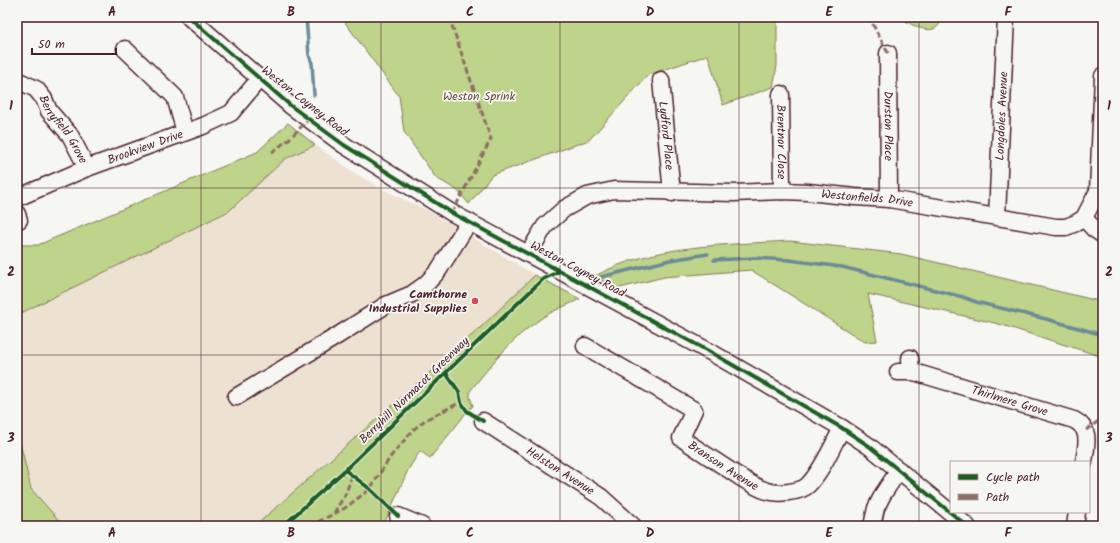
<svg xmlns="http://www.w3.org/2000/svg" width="1120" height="543" font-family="Kalam,sans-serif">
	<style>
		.built { fill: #ede1d2 }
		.green { fill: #bdd48a; stroke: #847a5a }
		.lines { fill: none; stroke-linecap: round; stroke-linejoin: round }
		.stream { stroke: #6c8a98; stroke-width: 3.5 }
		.minor-casing { stroke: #4a1f2b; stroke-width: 19 }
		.minor { stroke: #f6f6f2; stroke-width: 16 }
		.quiet { stroke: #8d6e63; stroke-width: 3; stroke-dasharray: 6 3; stroke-linecap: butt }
		.cycleway-casing { stroke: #f6f6f2; stroke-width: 6 }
		.cycleway { stroke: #1b5e20; stroke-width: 4 }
		.grid { fill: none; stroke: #4a1f2b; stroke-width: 1; stroke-opacity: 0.55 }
		.poi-dot { fill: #d1495b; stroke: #f6f6f2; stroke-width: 1.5 }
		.labels { text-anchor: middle; stroke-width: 3.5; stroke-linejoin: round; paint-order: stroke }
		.park-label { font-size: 12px; fill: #674c43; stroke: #f6f6f2 }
		.street-label { font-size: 12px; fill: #4a1f2b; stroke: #f6f6f2 }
		.poi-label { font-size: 12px; font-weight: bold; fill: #4a1f2b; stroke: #f6f6f2; text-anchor: end }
		.neatline { fill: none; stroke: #4a1f2b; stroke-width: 1.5 }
		.grid-label { font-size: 13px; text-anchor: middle; font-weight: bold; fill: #4a1f2b }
	</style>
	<rect width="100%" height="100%" fill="#f6f6f2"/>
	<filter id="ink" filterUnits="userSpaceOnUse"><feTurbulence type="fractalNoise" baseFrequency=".025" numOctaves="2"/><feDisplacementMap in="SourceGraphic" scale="8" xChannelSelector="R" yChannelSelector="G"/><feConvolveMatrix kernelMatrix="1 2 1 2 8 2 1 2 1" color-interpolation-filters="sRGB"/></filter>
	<g filter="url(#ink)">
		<!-- built -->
		<polygon class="built" points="315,145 356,174 388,192 427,210 535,275 480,328 255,526 64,526 31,489 17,429 17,315 229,211 285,159"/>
		<!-- green -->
		<g class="green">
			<polygon points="341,17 777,17 777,66 773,87 723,105 708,55 648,75 589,140 492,175 469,204 457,190 436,178 404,132 399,96"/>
			<path d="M 899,17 L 943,17 C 942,20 940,24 938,26 C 928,36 909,23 899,17 Z"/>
			<polygon points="288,123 315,145 285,159 229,211 17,315 17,245 38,245 257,152"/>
			<path d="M 790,241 L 901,254 L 1103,302 L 1103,357 L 999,324 L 868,294 L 877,341 L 865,342 L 751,270 L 664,277 L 616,289 L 595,276 C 654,244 724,245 790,241 Z"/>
			<path d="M 535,275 L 580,299 C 566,306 551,311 539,320 C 511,339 491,365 470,391 L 470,397 L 473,406 L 467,411 L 460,421 L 430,458 L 420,451 L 408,470 L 383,526 L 255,526 L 480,328 Z"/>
			<polygon points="17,429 31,489 64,526 17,526"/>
		</g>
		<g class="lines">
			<!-- stream -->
			<g class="stream">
				<polyline points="306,17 309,55 312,63 314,95"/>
				<polyline points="714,260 754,258 789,260 842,267 963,297 976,302 1050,320 1103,335"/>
				<polyline points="601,277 670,260 708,254"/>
			</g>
			<!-- minor casing -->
			<g class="minor-casing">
				<g id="minor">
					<polyline points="189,17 291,106 344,145 452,213 712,353 842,428 869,446 967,526"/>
					<polyline points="125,49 175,97 185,132"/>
					<path id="s1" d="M 888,53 L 889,199"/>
					<path id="s2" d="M 17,80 L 36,89 L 44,99 L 49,111 L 70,135 L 87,168"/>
					<path id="s3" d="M 661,80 L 672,193"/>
					<path id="s4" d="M 781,94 L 782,191"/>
					<path id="s5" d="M 17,198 L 87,168 L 203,126 L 231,113 L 260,78"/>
					<polyline points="17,214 19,220"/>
					<path id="s6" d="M 997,216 L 1006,17"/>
					<polyline points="1084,218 1094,229 1103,235"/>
					<path id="s7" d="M 528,254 L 545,226 L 564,209 L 587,196 L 614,190 L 734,193 L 782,191 L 808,192 L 855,197 L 889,199 L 1056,227 L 1066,227 L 1076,223 L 1084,218 L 1098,191 L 1103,76"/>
					<path id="s8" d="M 585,346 L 694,410 L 681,438 C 700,451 720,464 740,477 C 748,482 757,488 767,491 C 776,494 800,493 808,485 C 822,471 833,445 842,428"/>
					<polyline points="910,358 911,372"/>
					<path id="s9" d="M 898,372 L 914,372 L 1074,420 C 1092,429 1086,446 1084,462"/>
					<polyline points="236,397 337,336 386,305 412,294 426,284 438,271 469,222"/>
					<path id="s10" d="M 483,421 L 601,497 L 633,526"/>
					<polyline points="398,516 422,526"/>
					<polyline points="872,526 876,508 883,494 899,470"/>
					<polyline points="1075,526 1077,512"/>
				</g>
			</g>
			<!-- minor -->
			<use href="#minor" class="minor"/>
			<!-- quiet -->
			<g class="quiet">
				<polyline points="449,17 491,139 452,213"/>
				<polyline points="867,17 871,21 888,53"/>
				<polyline points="272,152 288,140 309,119"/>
				<polyline points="1086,430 1103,418"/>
				<polyline points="334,513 346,493 352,475"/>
				<polyline points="310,526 345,508 370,489 391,456 413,430 425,420 461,402"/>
			</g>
			<!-- cycleway casing -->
			<g class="cycleway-casing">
				<g id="cycleway">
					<polyline points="189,17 291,106 344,145 452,213 712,353 842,428 869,446 967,526"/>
					<polyline points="446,373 459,392 461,402 467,411 483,421"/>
					<polyline points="345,470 370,489 398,516"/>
					<polyline points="283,526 345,470 543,279 560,271"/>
				</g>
			</g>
			<!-- cycleway -->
			<use href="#cycleway" class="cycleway"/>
		</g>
	</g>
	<!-- grid -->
	<path class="grid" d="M 201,17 L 201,526M 381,17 L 381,526M 560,17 L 560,526M 739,17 L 739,526M 919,17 L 919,526M 17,188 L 1103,188M 17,355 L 1103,355"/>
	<!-- markers -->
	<circle class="poi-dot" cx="475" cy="301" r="4"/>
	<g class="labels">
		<!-- park labels -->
		<g class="park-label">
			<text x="479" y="100">Weston Sprink</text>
		</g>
		<!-- street labels -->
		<g class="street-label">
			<text transform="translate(305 101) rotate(38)" y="4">Weston Coyney Road</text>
			<text dy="4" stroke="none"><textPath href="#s6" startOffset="100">Longdoles Avenue</textPath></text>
			<text dy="4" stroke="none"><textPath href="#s1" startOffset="73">Durston Place</textPath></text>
			<text dy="4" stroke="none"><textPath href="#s2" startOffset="70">Berryfield Grove</textPath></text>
			<text dy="4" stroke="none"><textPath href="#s3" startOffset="56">Lydford Place</textPath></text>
			<text dy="4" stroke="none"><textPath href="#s4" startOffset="48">Brentnor Close</textPath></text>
			<text dy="4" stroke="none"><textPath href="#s5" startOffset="138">Brookview Drive</textPath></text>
			<text dy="4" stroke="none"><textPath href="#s7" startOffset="366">Westonfields Drive</textPath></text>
			<text transform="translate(578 269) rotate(28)" y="4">Weston Coyney Road</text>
			<text transform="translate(414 390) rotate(-44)" y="4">Berryhill Normacot Greenway</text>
			<text dy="4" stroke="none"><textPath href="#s9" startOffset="116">Thirlmere Grove</textPath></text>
			<text dy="4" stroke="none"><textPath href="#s8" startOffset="208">Branson Avenue</textPath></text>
			<text dy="4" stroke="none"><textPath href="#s10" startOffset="92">Helston Avenue</textPath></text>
		</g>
		<!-- poi labels -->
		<g class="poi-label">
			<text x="467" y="298">Camthorne<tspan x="467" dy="14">Industrial Supplies</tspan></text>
		</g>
	</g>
	<!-- margin -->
	<rect width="1120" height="543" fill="none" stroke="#f6f6f2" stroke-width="44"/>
	<!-- legend -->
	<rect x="950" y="461" width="140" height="52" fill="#f6f6f2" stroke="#b1a0a2"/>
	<rect x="958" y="474" width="20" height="6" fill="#1b5e20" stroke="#b1a0a2"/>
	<text x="986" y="481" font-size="12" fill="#4a1f2b">Cycle path</text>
	<rect x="958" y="494" width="20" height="6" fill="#8d6e63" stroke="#b1a0a2"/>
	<text x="986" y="501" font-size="12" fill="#4a1f2b">Path</text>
	<!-- scale -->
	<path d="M32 48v6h84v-6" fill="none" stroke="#4a1f2b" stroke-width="2"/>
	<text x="38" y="48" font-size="12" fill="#4a1f2b" stroke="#f6f6f2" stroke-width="3" paint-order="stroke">50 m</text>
	<rect x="22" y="22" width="1076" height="499" class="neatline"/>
	<g class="grid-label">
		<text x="112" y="16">A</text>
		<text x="291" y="16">B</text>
		<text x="470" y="16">C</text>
		<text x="650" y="16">D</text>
		<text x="829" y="16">E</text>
		<text x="1008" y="16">F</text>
		<text x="11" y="110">1</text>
		<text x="1109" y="110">1</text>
		<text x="11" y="276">2</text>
		<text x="1109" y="276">2</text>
		<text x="11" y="442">3</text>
		<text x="1109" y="442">3</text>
		<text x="112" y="537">A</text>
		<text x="291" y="537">B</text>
		<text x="470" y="537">C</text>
		<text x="650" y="537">D</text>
		<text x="829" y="537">E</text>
		<text x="1008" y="537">F</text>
	</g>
</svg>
